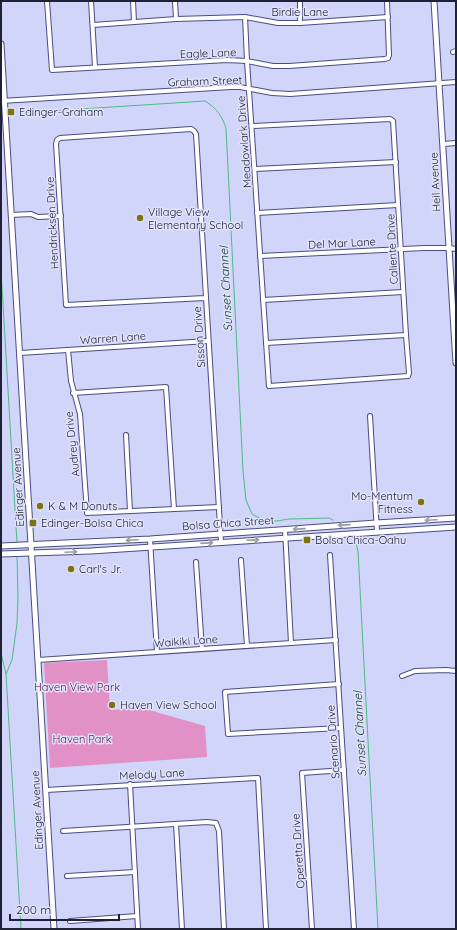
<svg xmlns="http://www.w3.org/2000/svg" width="457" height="930" font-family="Quicksand,sans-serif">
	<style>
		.green { fill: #e191c6 }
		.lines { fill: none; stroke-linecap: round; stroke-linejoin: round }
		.stream { stroke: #50b988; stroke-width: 1 }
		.minor-casing { stroke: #4b4d80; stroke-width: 6 }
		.major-casing { stroke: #4b4d80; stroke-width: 7 }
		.minor { stroke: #fff; stroke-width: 4 }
		.major { stroke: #fff; stroke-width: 5 }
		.oneway { stroke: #9b9ba5 }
		.poi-dot { fill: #807213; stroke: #e0e3fb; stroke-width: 1.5 }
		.labels { text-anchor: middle; stroke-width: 3; stroke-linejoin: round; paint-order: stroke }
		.street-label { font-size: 11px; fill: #202137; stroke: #e0e3fb }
		.poi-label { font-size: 11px; fill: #202137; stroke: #e0e3fb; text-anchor: start }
		.park-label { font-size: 11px; fill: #5f164c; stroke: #e0e3fb }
		.water-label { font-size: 12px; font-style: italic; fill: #0a3824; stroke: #e0e3fb }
	</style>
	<rect width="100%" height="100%" fill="#d1d5f9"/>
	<!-- green -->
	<polygon class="green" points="107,660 110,710 142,708 205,726 207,757 50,768 44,663"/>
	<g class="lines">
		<!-- stream -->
		<g class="stream">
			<path d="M 19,113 L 205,101 C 217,109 221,114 226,128 L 243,471 L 246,500 L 252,514 L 263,520 L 277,521 L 289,519 L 329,518 L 333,520"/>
			<polyline points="1,270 17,543"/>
			<polyline points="355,540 358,551 378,929"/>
			<polyline points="1,653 6,674 21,929"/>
			<polyline points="6,674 12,660 17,623 18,598 17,556"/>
		</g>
		<!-- minor casing -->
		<g class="minor-casing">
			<g id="minor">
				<polyline points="47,1 52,70 227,60 247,61 273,66 289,66 385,59 388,58 389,55 387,1"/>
				<polyline points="91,1 95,67"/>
				<polyline points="133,1 134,22"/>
				<polyline points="175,1 176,19"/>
				<polyline points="300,1 300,23"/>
				<polyline points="245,17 247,61 269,386 408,376 409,373 406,335 393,121 390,119 252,126"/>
				<polyline points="93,25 176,19 245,17 278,23 300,23 388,17"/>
				<polyline points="453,52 456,51"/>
				<polyline points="1,101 231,87 240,87 272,93 290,94 456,82"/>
				<polyline points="443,144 456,143"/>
				<polyline points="255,169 396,162"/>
				<polyline points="257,213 398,205"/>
				<polyline points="11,215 31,214 38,217 61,216"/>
				<polyline points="260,256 424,248 449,248 456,249"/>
				<polyline points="205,298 66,305 56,144 57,140 60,138 191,129 194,131 196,134 221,542"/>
				<polyline points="263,300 403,292"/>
				<polyline points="266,343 406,335"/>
				<polyline points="68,350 71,381 80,414 87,513 219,507"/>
				<polyline points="20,353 208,341"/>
				<polyline points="73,393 166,387 174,509"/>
				<polyline points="370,416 377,532"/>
				<polyline points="126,435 130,511"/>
				<polyline points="285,530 291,643"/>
				<polyline points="150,539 157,652"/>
				<polyline points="330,555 354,929"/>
				<polyline points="241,560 247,646"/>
				<polyline points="196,562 202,649"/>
				<polyline points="38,660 336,640"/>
				<polyline points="402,676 415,671 446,670 456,671"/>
				<polyline points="339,684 225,692 228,734 341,728"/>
				<polyline points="130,784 138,929"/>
				<polyline points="46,790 258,778 266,929"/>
				<polyline points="176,824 182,929"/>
				<polyline points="63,831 207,822 216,823 219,831 224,929"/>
				<polyline points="67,876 135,872"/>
				<polyline points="70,921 137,916"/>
				<polyline points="312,929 302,773 344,770"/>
			</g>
		</g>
		<!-- major casing -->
		<g class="major-casing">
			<g id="major">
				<polyline points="434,1 456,363"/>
				<polyline points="1,44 54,929"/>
				<polyline points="1,546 150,539 376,523 456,518"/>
				<polyline points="1,554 91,551 456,527"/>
			</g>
		</g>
		<!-- minor -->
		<use href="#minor" class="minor"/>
		<!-- major -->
		<use href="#major" class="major"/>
	</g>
	<!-- one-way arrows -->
	<defs><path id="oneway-shaft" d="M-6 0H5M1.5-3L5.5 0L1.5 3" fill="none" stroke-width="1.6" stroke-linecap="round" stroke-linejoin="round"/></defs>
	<g class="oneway">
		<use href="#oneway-shaft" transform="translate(431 520) rotate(177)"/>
		<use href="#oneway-shaft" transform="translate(344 525) rotate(176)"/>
		<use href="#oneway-shaft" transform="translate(299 529) rotate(176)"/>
		<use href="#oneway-shaft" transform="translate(132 540) rotate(177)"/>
		<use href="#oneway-shaft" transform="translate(253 540) rotate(-3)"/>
		<use href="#oneway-shaft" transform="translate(207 543) rotate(-4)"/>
		<use href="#oneway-shaft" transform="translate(71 552) rotate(-3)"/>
	</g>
	<!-- markers -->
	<g class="poi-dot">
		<rect x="7" y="108" width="8" height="8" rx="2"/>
		<circle cx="140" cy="218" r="4"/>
		<circle cx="421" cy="502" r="4"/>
		<circle cx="40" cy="506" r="4"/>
		<rect x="29" y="519" width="8" height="8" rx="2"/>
		<rect x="303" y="536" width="8" height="8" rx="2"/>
		<circle cx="71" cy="569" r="4"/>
		<circle cx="112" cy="705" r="4"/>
	</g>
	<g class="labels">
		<!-- street labels -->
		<g class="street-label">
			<text x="300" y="16">Birdie Lane</text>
			<text transform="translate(208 53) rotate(-2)" y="4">Eagle Lane</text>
			<text transform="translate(205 81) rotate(-2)" y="4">Graham Street</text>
			<text transform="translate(244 142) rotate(-94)" y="4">Meadowlark Drive</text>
			<text transform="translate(435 182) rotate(-93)" y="4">Heil Avenue</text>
			<text transform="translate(52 223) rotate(-93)" y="4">Hendricksen Drive</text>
			<text transform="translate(342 243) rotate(-3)" y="4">Del Mar Lane</text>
			<text transform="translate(392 249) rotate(-93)" y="4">Caliente Drive</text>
			<text transform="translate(199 337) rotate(-94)" y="4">Sisson Drive</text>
			<text transform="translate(113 338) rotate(-4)" y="4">Warren Lane</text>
			<text transform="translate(72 444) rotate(-96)" y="4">Audrey Drive</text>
			<text transform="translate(18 487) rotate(-93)" y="4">Edinger Avenue</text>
			<text transform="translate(228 523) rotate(-4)" y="4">Bolsa Chica Street</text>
			<text transform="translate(186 641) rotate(-4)" y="4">Waikiki Lane</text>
			<text transform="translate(333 742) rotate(-94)" y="4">Scenario Drive</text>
			<text transform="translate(152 774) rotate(-3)" y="4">Melody Lane</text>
			<text transform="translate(37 810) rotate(-93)" y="4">Edinger Avenue</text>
			<text transform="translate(298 851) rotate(-94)" y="4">Operetta Drive</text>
		</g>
		<!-- poi labels -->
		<g class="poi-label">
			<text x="19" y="116">Edinger-Graham</text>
			<text x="148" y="216">Village View<tspan x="148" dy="13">Elementary School</tspan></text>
			<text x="413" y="500" text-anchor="end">Mo-Mentum<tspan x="413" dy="13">Fitness</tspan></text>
			<text x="48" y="510">K &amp; M Donuts</text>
			<text x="41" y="527">Edinger-Bolsa Chica</text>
			<text x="315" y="544">Bolsa Chica-Oahu</text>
			<text x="79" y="573">Carl's Jr.</text>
			<text x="120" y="709">Haven View School</text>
		</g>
		<!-- park labels -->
		<g class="park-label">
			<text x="77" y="691">Haven View Park</text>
			<text x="82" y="743">Haven Park</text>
		</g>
		<!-- water labels -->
		<g class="water-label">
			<text transform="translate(226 289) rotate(-93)" y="4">Sunset Channel</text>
			<text transform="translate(360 734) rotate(-93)" y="4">Sunset Channel</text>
		</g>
	</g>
	<!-- border -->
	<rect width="457" height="930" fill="none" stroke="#202137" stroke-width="4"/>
	<!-- scale -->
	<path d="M10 914v6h109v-6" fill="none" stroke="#202137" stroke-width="2"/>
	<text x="16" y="914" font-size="12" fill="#202137" stroke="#e0e3fb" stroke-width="3" paint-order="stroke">200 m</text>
</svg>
